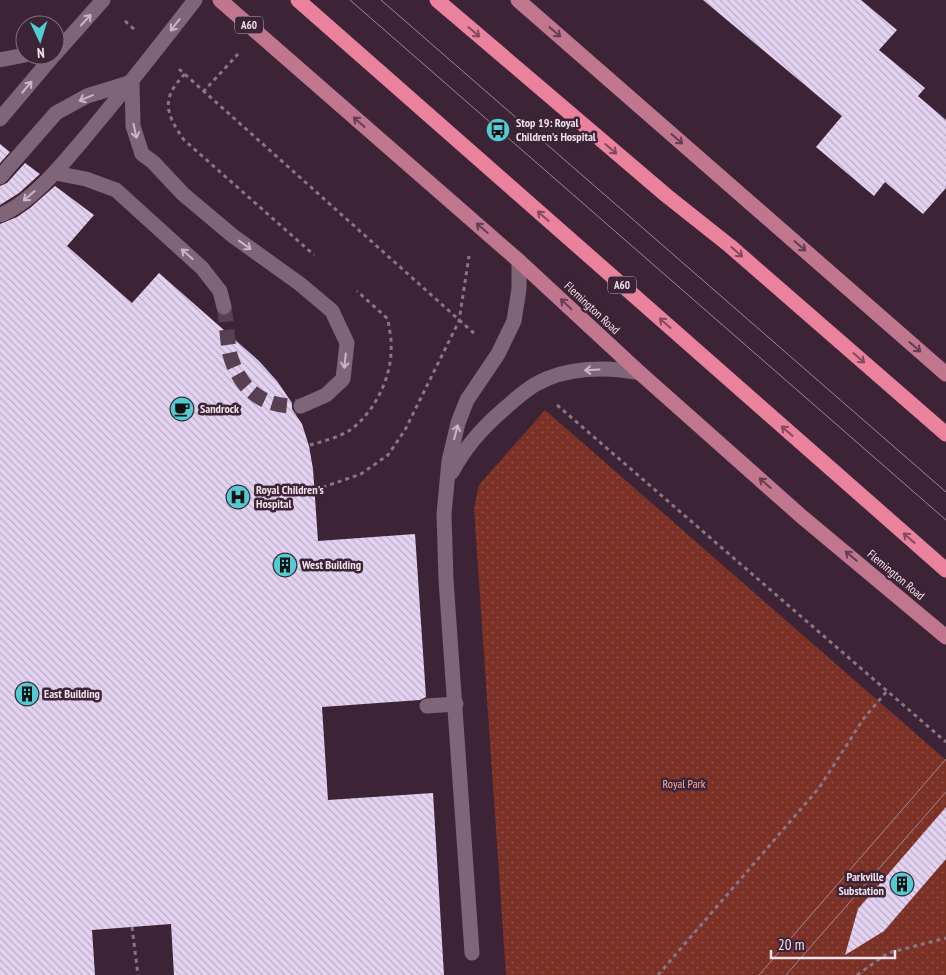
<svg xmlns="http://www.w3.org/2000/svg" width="946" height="975" font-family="'PT Sans Narrow',sans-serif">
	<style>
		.park { fill: url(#park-dots) }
		.building { fill: url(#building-back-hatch) }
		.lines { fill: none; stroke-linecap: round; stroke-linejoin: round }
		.minor-tunnel { stroke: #574051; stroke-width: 15; stroke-dasharray: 15 8; stroke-linecap: butt }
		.path { stroke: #8a7584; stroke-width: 3; stroke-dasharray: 4 4; stroke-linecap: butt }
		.minor { stroke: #806478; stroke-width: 15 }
		.major { stroke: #c0768f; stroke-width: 15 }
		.highway { stroke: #ea829e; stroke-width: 15 }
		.tram { stroke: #9c8997; stroke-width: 1 }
		.oneway { stroke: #cab6c4 }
		.oneway2 { stroke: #824a60 }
		.oneway3 { stroke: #643d51 }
		.labels { text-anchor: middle; stroke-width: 5; stroke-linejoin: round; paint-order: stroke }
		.shield { fill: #3c2436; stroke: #bba9b6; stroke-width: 1 }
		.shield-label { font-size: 11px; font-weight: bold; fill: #f2e2ed }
		.poi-label { font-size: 12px; font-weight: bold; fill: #f2e2ed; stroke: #3c2436; text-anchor: start }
		.street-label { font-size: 12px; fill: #f2e2ed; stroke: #3c2436 }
		.park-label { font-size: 12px; fill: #f6ada0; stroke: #3c2436 }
	</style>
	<defs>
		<pattern id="park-dots" width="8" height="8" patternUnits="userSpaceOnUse" patternTransform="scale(1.25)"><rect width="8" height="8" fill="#7b3126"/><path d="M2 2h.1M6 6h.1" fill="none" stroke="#8e4f46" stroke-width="1.8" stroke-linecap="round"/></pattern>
		<pattern id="building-back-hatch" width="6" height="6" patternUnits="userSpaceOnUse" patternTransform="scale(1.25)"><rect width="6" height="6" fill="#e3d2f1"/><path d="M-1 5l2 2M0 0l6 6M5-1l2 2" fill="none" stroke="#bcaec6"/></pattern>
	</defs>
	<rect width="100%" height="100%" fill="#3c2436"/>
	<!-- park -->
	<polygon class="park" points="545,410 946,760 946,975 506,975 474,509 479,485"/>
	<!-- building -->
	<g class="building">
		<polygon points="703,0 861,0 897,30 879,50 925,88 918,96 946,120 946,188 923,214 885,182 874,196 816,147 842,116"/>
		<polygon points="0,144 10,152 0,163"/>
		<polygon points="25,163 40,174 19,193 0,205 0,186 7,183"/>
		<polygon points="55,186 94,215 67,246 132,303 159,273 259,361 277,381 292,403 292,409 302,424 309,446 313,469 318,541 415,534 426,697 420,700 322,707 328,800 433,793 444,975 174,975 171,924 92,930 95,975 0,975 0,224 17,217 30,208"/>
		<polygon points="946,807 946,859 884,931 845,955 858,909"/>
	</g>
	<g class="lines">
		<!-- minor-tunnel -->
		<path class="minor-tunnel" d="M 224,307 C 227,322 227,345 231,358 C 242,392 265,408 301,406"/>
		<!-- path -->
		<g class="path">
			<polyline points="125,21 135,30"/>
			<polyline points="179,69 476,335"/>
			<path d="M 185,74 C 160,99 166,114 184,140 L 314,255"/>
			<polyline points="203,92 238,54"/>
			<polyline points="557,405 946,742"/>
			<path d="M 310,445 C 324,441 341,437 353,428 C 375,410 391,378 391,350 C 392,339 389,329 388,319 L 357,291"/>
			<polyline points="315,490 361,474 388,455 405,430 459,321 469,256"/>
			<polyline points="132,927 138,975"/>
			<polyline points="658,975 819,788 864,718 887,691"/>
			<polyline points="857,975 888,953 946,938"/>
		</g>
		<!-- minor -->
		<g class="minor">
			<polyline points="55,54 103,0"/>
			<polyline points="0,60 25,55"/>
			<polyline points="132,82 133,126 142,154 153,162 183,194 233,236 300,284 332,311 347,343 343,379 326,395 301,406"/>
			<polyline points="0,119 54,55"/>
			<polyline points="55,173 86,179 116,190 202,268 220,291 224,307"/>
			<polyline points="0,177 56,113 87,96 132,82"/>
			<path d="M 0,215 C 33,203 69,156 92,129 C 127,87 161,44 195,0"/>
			<path d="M 452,472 C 465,447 482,428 503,410 C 513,401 524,391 536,384 C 566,367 607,366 640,373"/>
			<polyline points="427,706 456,704"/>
			<polyline points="472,953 446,580 444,514 449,461 458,423 467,400 498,354 514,321 519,289 519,261"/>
		</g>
		<!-- major -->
		<g class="major">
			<polyline points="220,0 519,261 640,373 801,516 946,637"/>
			<polyline points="518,0 946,374"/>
		</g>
		<!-- highway -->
		<g class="highway">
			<polyline points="298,0 946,570"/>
			<polyline points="437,0 667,196 730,246 946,434"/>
		</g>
		<!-- tram -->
		<g class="tram">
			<polyline points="350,0 946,520"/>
			<polyline points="381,0 946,492"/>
			<polyline points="759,975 946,759"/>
			<polyline points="786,975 946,792"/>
		</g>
	</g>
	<!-- one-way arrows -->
	<defs><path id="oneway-shaft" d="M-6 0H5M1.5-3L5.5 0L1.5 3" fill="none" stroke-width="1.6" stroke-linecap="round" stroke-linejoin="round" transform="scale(1.25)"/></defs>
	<g class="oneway">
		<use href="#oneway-shaft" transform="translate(86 20) rotate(-47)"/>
		<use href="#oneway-shaft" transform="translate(175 25) rotate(128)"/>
		<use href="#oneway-shaft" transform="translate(27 87) rotate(-50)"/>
		<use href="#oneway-shaft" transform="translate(86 98) rotate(157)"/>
		<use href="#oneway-shaft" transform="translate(135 131) rotate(78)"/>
		<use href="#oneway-shaft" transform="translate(29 196) rotate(139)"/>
		<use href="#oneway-shaft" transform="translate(245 245) rotate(36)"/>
		<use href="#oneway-shaft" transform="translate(187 254) rotate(-139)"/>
		<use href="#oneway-shaft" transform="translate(345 361) rotate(96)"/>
		<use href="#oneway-shaft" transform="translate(592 370) rotate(177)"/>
		<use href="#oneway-shaft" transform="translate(456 432) rotate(-75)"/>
	</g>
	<g class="oneway2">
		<use href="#oneway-shaft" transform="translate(474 32) rotate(41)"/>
		<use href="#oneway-shaft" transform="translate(611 149) rotate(41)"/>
		<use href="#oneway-shaft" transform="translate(543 216) rotate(-139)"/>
		<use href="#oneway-shaft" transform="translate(737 252) rotate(41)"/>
		<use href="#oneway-shaft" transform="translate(665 323) rotate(-139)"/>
		<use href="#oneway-shaft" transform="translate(859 358) rotate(41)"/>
		<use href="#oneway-shaft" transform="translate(787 431) rotate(-139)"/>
		<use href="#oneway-shaft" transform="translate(909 538) rotate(-139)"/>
	</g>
	<g class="oneway3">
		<use href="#oneway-shaft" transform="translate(555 32) rotate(41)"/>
		<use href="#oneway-shaft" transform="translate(359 122) rotate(-139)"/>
		<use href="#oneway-shaft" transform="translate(677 139) rotate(41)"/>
		<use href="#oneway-shaft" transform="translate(482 228) rotate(-139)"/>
		<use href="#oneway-shaft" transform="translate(800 246) rotate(41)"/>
		<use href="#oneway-shaft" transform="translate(566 304) rotate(-137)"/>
		<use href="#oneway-shaft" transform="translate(915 347) rotate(41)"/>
		<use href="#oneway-shaft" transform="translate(765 483) rotate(-139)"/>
		<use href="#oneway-shaft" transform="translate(851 556) rotate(-140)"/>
	</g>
	<!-- icons -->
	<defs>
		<g id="bus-disc" transform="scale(1.25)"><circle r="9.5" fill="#51ccd3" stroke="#3c2436"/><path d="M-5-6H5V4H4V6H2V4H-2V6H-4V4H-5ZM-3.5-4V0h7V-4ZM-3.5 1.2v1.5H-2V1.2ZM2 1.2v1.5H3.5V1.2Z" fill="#111"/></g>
		<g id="cafe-disc" transform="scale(1.25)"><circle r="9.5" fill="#51ccd3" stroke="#3c2436"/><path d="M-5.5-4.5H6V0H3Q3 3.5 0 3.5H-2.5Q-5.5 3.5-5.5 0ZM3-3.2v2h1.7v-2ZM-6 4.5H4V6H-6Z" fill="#111"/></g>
		<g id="hospital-disc" transform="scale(1.25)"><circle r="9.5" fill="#51ccd3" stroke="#3c2436"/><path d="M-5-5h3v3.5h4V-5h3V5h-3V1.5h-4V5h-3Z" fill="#111"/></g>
		<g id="building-disc" transform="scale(1.25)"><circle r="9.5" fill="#51ccd3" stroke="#3c2436"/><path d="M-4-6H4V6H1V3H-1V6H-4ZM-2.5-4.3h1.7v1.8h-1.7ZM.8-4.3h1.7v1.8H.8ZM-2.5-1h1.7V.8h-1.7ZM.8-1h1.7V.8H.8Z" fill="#111"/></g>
	</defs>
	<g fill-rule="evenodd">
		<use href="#bus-disc" x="498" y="130"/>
		<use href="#cafe-disc" x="182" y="409"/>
		<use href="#hospital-disc" x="238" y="497"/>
		<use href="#building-disc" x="285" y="565"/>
		<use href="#building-disc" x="27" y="694"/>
		<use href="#building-disc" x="902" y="884"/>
	</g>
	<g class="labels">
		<!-- shield labels -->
		<g class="shield">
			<rect x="235" y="16.5" width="28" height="17" rx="4"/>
			<rect x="608" y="276.5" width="28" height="17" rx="4"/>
		</g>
		<g class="shield-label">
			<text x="249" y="29">A60</text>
			<text x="622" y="289">A60</text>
		</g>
		<!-- poi labels -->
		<g class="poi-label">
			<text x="516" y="127">Stop 19: Royal<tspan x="516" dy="14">Children's Hospital</tspan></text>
			<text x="200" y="413">Sandrock</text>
			<text x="256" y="494">Royal Children's<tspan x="256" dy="14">Hospital</tspan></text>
			<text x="302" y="569">West Building</text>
			<text x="44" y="698">East Building</text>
			<text x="884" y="881" text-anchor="end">Parkville<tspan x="884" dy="14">Substation</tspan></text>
		</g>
		<!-- street labels -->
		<g class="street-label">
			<text transform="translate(592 308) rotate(43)" y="4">Flemington Road</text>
			<text transform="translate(896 575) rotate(40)" y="4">Flemington Road</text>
		</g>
		<!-- park labels -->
		<g class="park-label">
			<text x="684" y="788">Royal Park</text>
		</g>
	</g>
	<!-- north arrow -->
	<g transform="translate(40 40) rotate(176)"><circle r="24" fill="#3c2436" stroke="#85707f"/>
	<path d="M0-4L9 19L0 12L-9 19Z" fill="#51ccd3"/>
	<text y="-8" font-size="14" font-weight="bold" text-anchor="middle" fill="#f2e2ed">N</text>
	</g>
	<!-- scale -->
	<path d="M771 950v8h124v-8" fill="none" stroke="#f2e2ed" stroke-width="2.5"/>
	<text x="778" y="950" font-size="15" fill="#f2e2ed" stroke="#3c2436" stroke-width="4" paint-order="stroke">20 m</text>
</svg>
